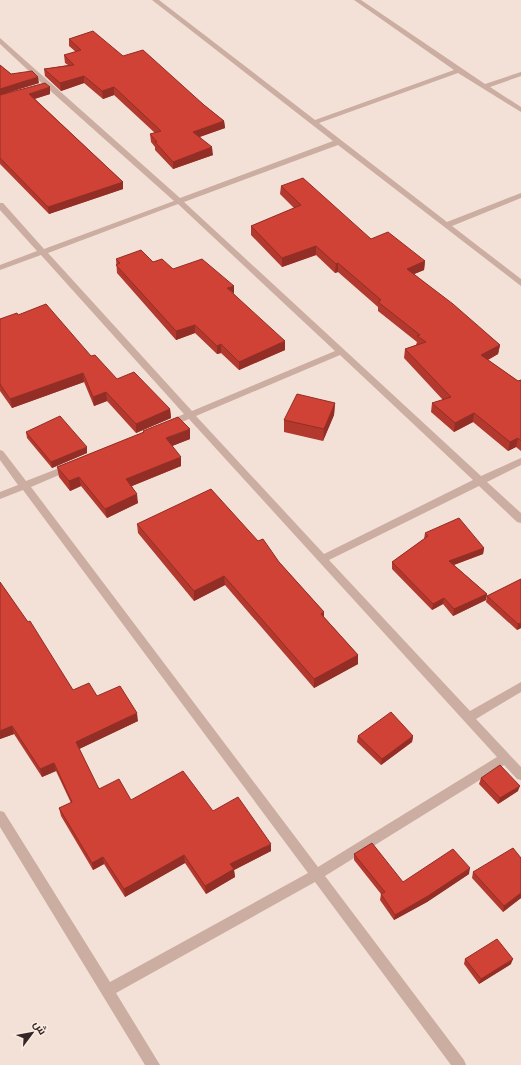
<svg xmlns="http://www.w3.org/2000/svg" width="521" height="1065" font-family="Lato,Cairo,sans-serif">
	<style>
		.lines { fill: none; stroke-linecap: round; stroke-linejoin: round }
		.minor { fill: #cbada1; fill-rule: evenodd }
		.wall { fill: #b3382e }
		.shaded-wall { fill: #922e26 }
		.building { fill: #d04136; stroke: #922e26 }
	</style>
	<rect width="100%" height="100%" fill="#f3e0d6"/>
	<g class="lines">
		<!-- minor -->
		<path class="minor" d="M 152,0 L 159,0 L 315,120 L 454,70 L 354,0 L 361,0 L 485,84 L 521,72 L 521,76 L 490,87 L 521,107 L 521,112 L 458,73 L 319,123 L 447,222 L 521,193 L 521,198 L 452,226 L 521,279 L 521,286 L 338,145 L 184,202 L 481,476 L 521,458 L 521,465 L 487,482 L 521,513 L 521,523 L 517,522 L 479,486 L 329,560 L 470,711 L 521,682 L 521,692 L 476,719 L 521,767 L 521,780 L 517,779 L 504,765 L 325,876 L 464,1060 L 466,1065 L 451,1065 L 315,882 L 116,993 L 160,1065 L 145,1065 L 0,827 L 0,811 L 4,812 L 110,982 L 308,873 L 23,490 L 0,499 L 0,492 L 18,485 L 0,460 L 0,450 L 3,451 L 26,481 L 67,465 L 73,465 L 75,467 L 73,469 L 31,487 L 318,867 L 497,757 L 189,419 L 172,426 L 166,426 L 164,424 L 166,422 L 184,414 L 41,255 L 0,270 L 0,265 L 37,251 L 0,210 L 0,203 L 3,203 L 44,249 L 174,201 L 45,86 L 0,44 L 0,38 L 180,198 L 333,141 ZM 178,204 L 335,351 L 192,411 L 48,253 ZM 340,355 L 473,480 L 324,554 L 196,416 Z"/>
	</g>
	<!-- wall -->
	<g class="wall">
		<polygon points="69,39 123,56 204,105 224,121 225,128 200,137 213,155 173,169 155,150 155,147 151,142 150,134 155,133 114,95 103,99 84,83 61,91 45,76 44,69 68,65 65,63 64,55 76,52 69,46"/>
		<polygon points="0,65 11,74 39,83 7,93 50,94 35,99 123,182 123,189 49,214 0,164"/>
		<polygon points="281,186 371,239 425,261 424,270 414,274 500,345 498,354 488,360 518,381 521,380 521,451 516,447 508,451 473,422 454,432 431,412 432,403 443,400 404,358 405,349 416,345 417,342 378,311 378,307 338,272 335,273 316,255 282,267 251,235 251,226 294,208 280,194"/>
		<polygon points="116,259 153,262 173,269 234,294 285,350 239,370 221,353 217,354 195,333 176,340 117,273"/>
		<polygon points="18,315 91,356 117,379 170,409 171,418 136,433 107,401 94,406 84,382 12,408 0,391 0,319"/>
		<polygon points="335,403 334,415 323,441 284,432 284,420"/>
		<polygon points="143,431 190,439 172,446 181,466 132,486 138,503 107,518 81,486 70,491 59,477 57,467 143,433"/>
		<polygon points="26,432 87,453 52,468 27,438"/>
		<polygon points="137,524 258,541 279,562 324,612 324,617 358,655 358,664 314,688 225,585 194,601 138,533"/>
		<polygon points="425,533 484,548 483,554 454,565 487,594 486,600 453,616 443,604 432,610 392,569 392,562 424,539"/>
		<polygon points="521,579 521,628 517,630 486,602 487,596"/>
		<polygon points="0,582 73,690 97,696 138,721 79,749 99,789 131,800 213,811 271,851 234,870 235,877 206,894 185,863 125,897 104,864 93,870 61,816 59,808 71,803 56,771 42,777 14,734 0,739"/>
		<polygon points="358,736 413,736 412,742 381,765 357,742"/>
		<polygon points="481,778 518,791 498,804 479,784"/>
		<polygon points="354,854 403,882 469,874 427,902 394,920 380,900 381,894 354,860"/>
		<polygon points="521,858 521,898 503,912 472,878 473,872"/>
		<polygon points="465,959 511,964 479,984 464,964"/>
	</g>
	<!-- shaded-wall -->
	<g class="shaded-wall">
		<polygon points="84,76 84,83 61,91 60,83"/>
		<polygon points="38,77 39,83 0,95 0,89"/>
		<polygon points="50,87 50,94 30,100 29,94"/>
		<polygon points="114,87 114,95 103,99 102,91"/>
		<polygon points="224,121 225,128 193,139 193,132"/>
		<polygon points="212,147 213,155 173,169 173,162"/>
		<polygon points="123,182 123,189 49,214 48,207"/>
		<polygon points="316,246 316,255 282,267 282,258"/>
		<polygon points="425,261 424,270 407,277 407,269"/>
		<polygon points="338,263 338,272 335,273 336,264"/>
		<polygon points="234,286 234,294 227,288"/>
		<polygon points="195,325 195,333 176,340 176,331"/>
		<polygon points="285,341 285,350 239,370 239,362"/>
		<polygon points="221,344 221,353 217,354 217,346"/>
		<polygon points="500,345 498,354 480,364 481,355"/>
		<polygon points="83,373 84,382 12,408 10,399"/>
		<polygon points="106,392 107,401 94,406 93,397"/>
		<polygon points="335,403 334,415 323,441 324,429"/>
		<polygon points="170,409 171,418 136,433 136,424"/>
		<polygon points="474,413 473,422 454,432 455,423"/>
		<polygon points="190,429 190,439 167,448 166,438"/>
		<polygon points="518,438 516,447 508,451 510,442"/>
		<polygon points="87,447 87,453 52,468 51,462"/>
		<polygon points="181,457 181,466 127,488 126,479"/>
		<polygon points="79,477 81,486 70,491 69,481"/>
		<polygon points="137,494 138,503 107,518 105,509"/>
		<polygon points="484,548 483,554 448,567 449,561"/>
		<polygon points="224,576 225,585 194,601 194,591"/>
		<polygon points="487,594 486,600 453,616 454,609"/>
		<polygon points="444,598 443,604 432,610 433,604"/>
		<polygon points="324,612 323,622 321,614"/>
		<polygon points="521,623 521,628 517,630 518,624"/>
		<polygon points="358,655 358,664 314,688 314,679"/>
		<polygon points="137,713 138,721 77,750 76,742"/>
		<polygon points="12,726 14,734 0,739 0,731"/>
		<polygon points="413,736 412,742 381,765 382,759"/>
		<polygon points="54,763 56,771 42,777 40,769"/>
		<polygon points="520,786 518,791 498,804 500,798"/>
		<polygon points="271,844 271,851 234,870 235,877 206,894 205,886 230,864"/>
		<polygon points="184,855 185,863 125,897 124,889"/>
		<polygon points="103,857 104,864 93,870 92,863"/>
		<polygon points="470,868 469,874 427,902 394,920 395,915"/>
		<polygon points="521,893 521,898 503,912 504,906"/>
		<polygon points="513,959 511,964 479,984 481,979"/>
	</g>
	<!-- building -->
	<g class="building">
		<polygon points="93,31 123,56 143,50 204,105 224,121 193,132 212,147 173,162 155,142 157,142 150,134 161,131 114,87 102,91 84,76 60,83 44,69 74,65 64,55 81,50 69,39"/>
		<polygon points="0,65 11,74 32,71 38,77 0,89"/>
		<polygon points="45,83 50,87 29,94 123,182 48,207 0,158 0,95"/>
		<polygon points="303,178 371,239 388,232 425,261 407,269 453,304 500,345 481,355 518,381 521,380 521,441 518,438 510,442 474,413 455,423 432,403 451,397 405,349 426,342 417,336 420,335 378,302 381,300 338,263 336,264 316,246 282,258 251,226 301,205 281,186"/>
		<polygon points="141,250 153,262 162,259 173,269 202,259 234,286 227,288 285,341 239,362 221,344 217,346 195,325 176,331 116,265 120,263 116,259"/>
		<polygon points="46,304 91,356 95,355 117,379 134,372 170,409 136,424 106,392 93,397 83,373 10,399 0,384 0,319 17,313 18,315"/>
		<polygon points="297,394 335,403 324,429 284,420"/>
		<polygon points="60,416 87,447 51,462 26,432"/>
		<polygon points="178,417 190,429 166,438 181,457 126,479 137,494 105,509 79,477 69,481 57,467 144,432 143,431"/>
		<polygon points="211,489 258,541 263,539 279,562 324,612 321,614 358,655 314,679 224,576 194,591 137,524"/>
		<polygon points="459,518 484,548 449,561 487,594 454,609 444,598 433,604 392,562 428,536 425,533"/>
		<polygon points="521,579 521,623 518,624 487,596"/>
		<polygon points="0,582 28,622 30,621 73,690 89,683 97,696 120,686 137,713 76,742 99,789 119,779 131,800 183,771 213,811 238,797 271,844 230,864 234,869 205,886 184,855 124,889 103,857 92,863 59,808 72,802 54,763 40,769 12,726 0,731"/>
		<polygon points="391,712 413,736 382,759 358,736"/>
		<polygon points="500,765 520,786 500,798 481,778"/>
		<polygon points="372,843 403,882 453,849 470,868 428,896 395,915 381,894 385,892 354,854"/>
		<polygon points="513,848 521,858 521,893 504,906 473,872"/>
		<polygon points="497,939 513,959 481,979 465,959"/>
	</g>
	<!-- north arrow -->
	<g transform="translate(32 1033) rotate(58)" stroke="#faebe2" stroke-width="3" paint-order="stroke">
	<path d="M0-3L7 15L0 10L-7 15Z" fill="#352725"/>
	<text y="-6" font-size="11" font-weight="bold" text-anchor="middle" fill="#352725">ش</text>
	</g>
</svg>
